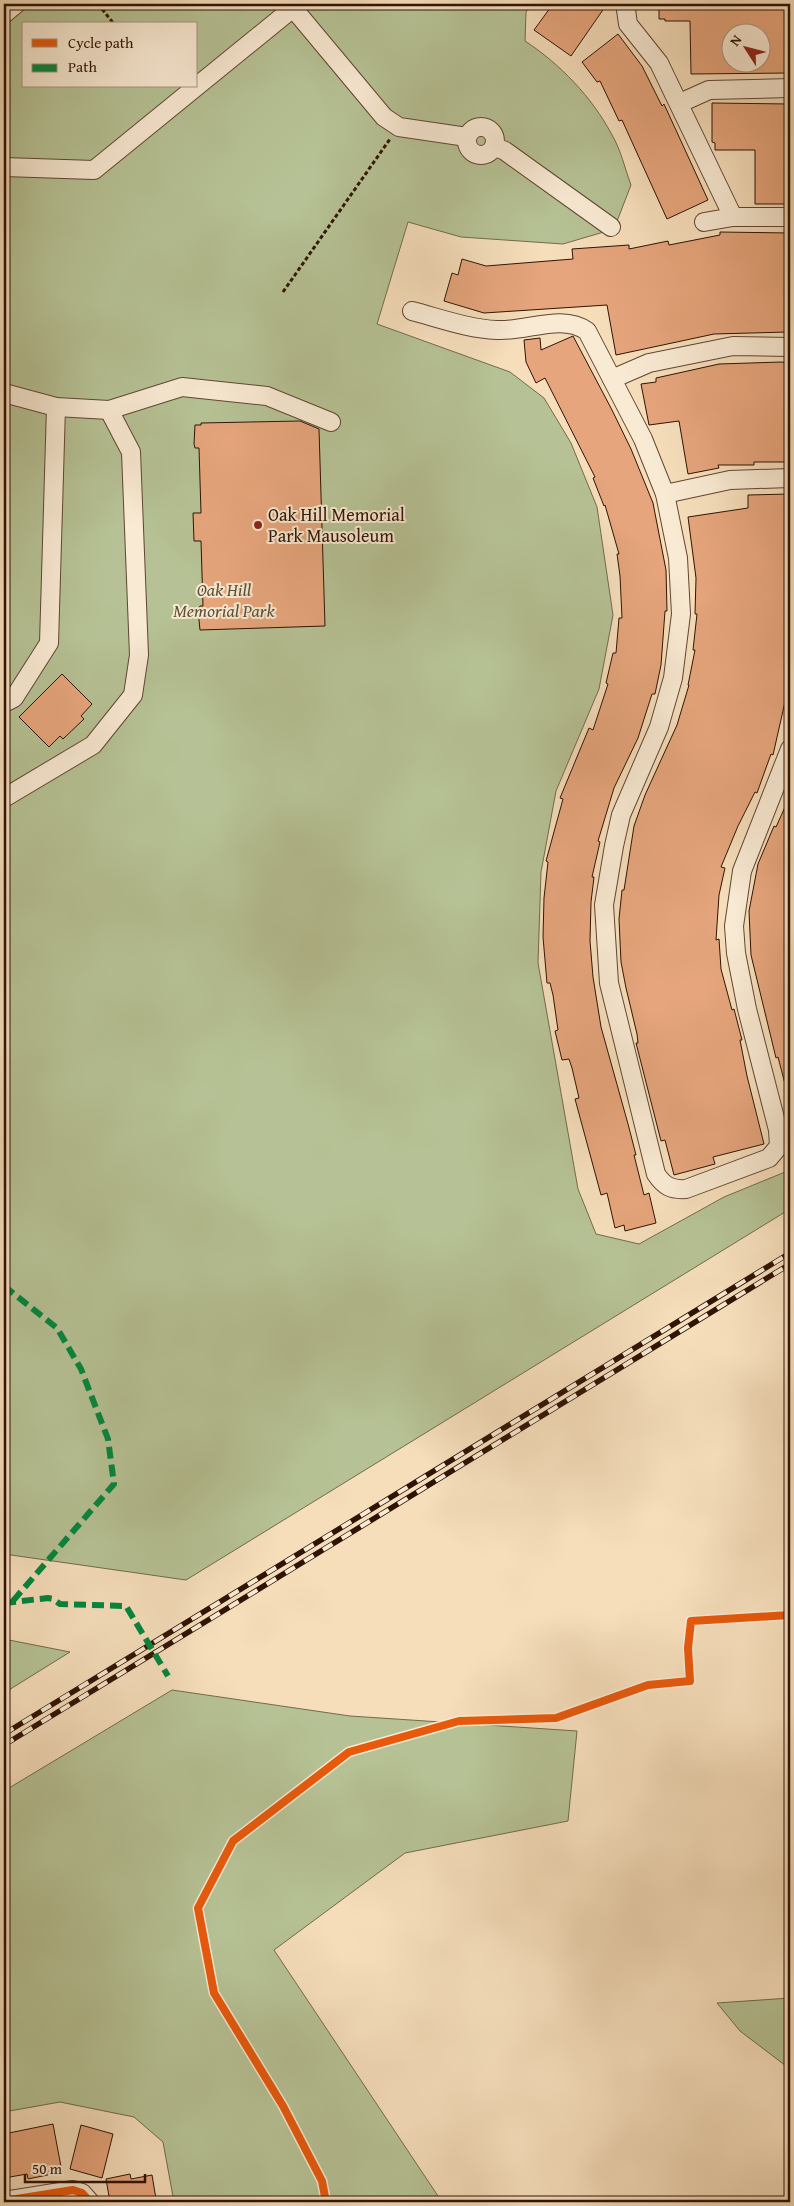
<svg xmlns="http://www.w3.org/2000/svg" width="794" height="2206" font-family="'Gentium Book Plus',serif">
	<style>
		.green { fill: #b6c295; stroke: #726a4c; fill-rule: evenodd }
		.building { fill: #e6a57c; stroke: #2f1304; fill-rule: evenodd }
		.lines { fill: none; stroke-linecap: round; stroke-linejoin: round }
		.minor-casing { stroke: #614632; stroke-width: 20 }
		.path { stroke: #2f1304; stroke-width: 3; stroke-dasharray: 4 2.5; stroke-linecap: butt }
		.minor { stroke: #f9ead3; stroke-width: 18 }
		.rail-casing { stroke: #2f1304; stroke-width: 5.5 }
		.rail { stroke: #f9ead3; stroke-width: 4; stroke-dasharray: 11; stroke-linecap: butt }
		.quiet { stroke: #00873e; stroke-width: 6; stroke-dasharray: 12 6; stroke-linecap: butt }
		.cycleway-casing { stroke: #f9ead3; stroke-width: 11 }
		.cycleway { stroke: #e8590c; stroke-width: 8 }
		.poi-dot { fill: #8f2418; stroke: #f9ead3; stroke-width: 2 }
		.labels { text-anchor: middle; stroke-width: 4; stroke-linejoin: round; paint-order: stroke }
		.poi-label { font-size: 18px; fill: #2f1304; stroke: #f9ead3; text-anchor: start }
		.park-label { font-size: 18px; font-style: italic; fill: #5e5037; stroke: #f9ead3 }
	</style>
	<rect width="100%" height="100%" fill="#f6debb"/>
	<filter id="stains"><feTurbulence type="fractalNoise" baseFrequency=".004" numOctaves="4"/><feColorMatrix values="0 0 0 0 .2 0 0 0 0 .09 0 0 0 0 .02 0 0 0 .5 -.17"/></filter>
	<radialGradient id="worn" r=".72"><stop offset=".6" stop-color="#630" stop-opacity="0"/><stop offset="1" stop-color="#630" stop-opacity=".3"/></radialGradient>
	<!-- green -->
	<g class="green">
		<path d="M 4,4 L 532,4 L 526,12 L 525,41 C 560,64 592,97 612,135 C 621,150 625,169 631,185 L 614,229 L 563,244 L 461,237 L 408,222 L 377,324 L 510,372 L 544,398 L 571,443 L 597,507 L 613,615 L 599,689 L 556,791 L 541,872 L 538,963 L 578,1189 L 596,1234 L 639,1244 L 724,1197 L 790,1170 L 790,1209 L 186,1580 L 4,1554 ZM 24,24 L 196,24 L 196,86 L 24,86 Z"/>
		<polygon points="4,1639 70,1652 4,1693"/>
		<polygon points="172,1690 350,1716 577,1731 568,1821 405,1853 274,1950 442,2202 174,2202 163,2142 134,2117 60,2102 4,2112 4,1791"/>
		<polygon points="790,1998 790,2069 740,2031 717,2003"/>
	</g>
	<!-- building -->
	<g class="building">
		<polygon points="553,4 607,4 571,56 534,30"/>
		<path d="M 659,4 L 790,4 L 790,73 L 691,74 L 690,21 L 665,21 L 665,19 L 659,19 ZM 732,32 L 762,32 L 762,62 L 732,62 Z"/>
		<polygon points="618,34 642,66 662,106 664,104 708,200 667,219 622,120 619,121 600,81 597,82 582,62"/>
		<polygon points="712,103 790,104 790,204 755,204 755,150 715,150 715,143 712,142"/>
		<polygon points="720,232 790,233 790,279 788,279 788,332 714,334 616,355 607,305 484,313 444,301 452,273 458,275 462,259 486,266 573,259 572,249 629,245 629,249 668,241 669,245 720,235"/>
		<polygon points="573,336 612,410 631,449 653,503 666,570 667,611 665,611 661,665 655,694 652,694 638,738 614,788 598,841 600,842 592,877 594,877 591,902 590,941 593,977 601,1027 628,1124 636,1155 634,1155 644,1195 649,1193 656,1223 625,1231 624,1225 615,1228 607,1193 601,1195 575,1099 579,1098 572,1068 569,1059 562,1060 555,1031 558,1030 553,995 550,983 547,983 543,937 544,898 548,862 546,861 563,799 560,798 589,728 593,730 608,684 606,683 613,653 616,653 619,618 622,618 620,576 617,554 619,554 605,505 604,506 593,478 595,477 545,378 536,383 526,362 524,340 540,338 541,350"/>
		<polygon points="781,362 790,363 790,462 754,462 754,465 718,465 719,468 688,474 679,421 649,425 641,384 656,382 656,378 719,364"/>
		<polygon points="300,421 319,429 325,626 200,630 198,610 200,606 203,606 201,541 194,541 193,513 201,513 199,448 195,448 194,444 195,425 201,425 201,423"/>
		<polygon points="790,494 789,684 773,755 771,754 757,793 755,792 738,826 721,867 725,868 719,895 716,940 719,939 721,969 732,1010 734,1009 742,1040 740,1040 747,1076 764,1144 713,1157 715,1164 674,1175 665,1140 661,1141 636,1043 638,1043 637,1034 626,988 621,962 619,919 622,890 624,890 634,826 645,795 677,725 689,685 688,685 695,650 693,650 697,614 695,614 696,578 688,517 748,508 748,495"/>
		<polygon points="62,674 92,704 81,716 84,719 63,739 60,736 49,747 19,717"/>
		<polygon points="790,796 790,1087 786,1088 778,1057 776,1058 751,955 749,911 758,864 774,826 776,827"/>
		<polygon points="53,2124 62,2172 28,2179 27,2174 4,2178 4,2134"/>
		<polygon points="81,2125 113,2134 102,2178 70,2169"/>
		<polygon points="130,2174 131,2179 152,2175 156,2199 137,2202 110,2202 106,2179"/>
	</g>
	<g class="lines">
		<!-- minor casing -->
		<g class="minor-casing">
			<g id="minor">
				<polyline points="628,4 626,10 628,24 659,63 733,217"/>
				<polyline points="293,8 384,117 399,127 467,137"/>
				<polyline points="4,14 16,4"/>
				<polyline points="680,103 709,90 790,88"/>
				<circle cx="481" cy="141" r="14"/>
				<polyline points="494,146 505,151 611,227"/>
				<polyline points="4,167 94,170 298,4"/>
				<polyline points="704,222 733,217 790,217"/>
				<path d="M 412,311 C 439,318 469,329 497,330 C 526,332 562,313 587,331 L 643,439 L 665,494 L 678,558 L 681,614 L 673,678 L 659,727 L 621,815 L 614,846 L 604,905 L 609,983 L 656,1174 C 664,1186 671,1190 686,1189 L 769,1158 L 779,1146 L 778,1130 L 747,1009 L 736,953 L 734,926 L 742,871 L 790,749"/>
				<polyline points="612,379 649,363 733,346 790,347"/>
				<polyline points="4,393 56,407 109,410 182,387 267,396 331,422"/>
				<polyline points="665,494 730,480 790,478"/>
				<polyline points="4,703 14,698 49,643 56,407"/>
				<polyline points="4,798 93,745 133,695 139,655 131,452 109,410"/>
				<polyline points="4,2201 73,2190 82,2193 90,2202"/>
			</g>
		</g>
		<!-- path -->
		<g class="path">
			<polyline points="98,4 114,24"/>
			<polyline points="283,292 390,139"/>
		</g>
		<!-- minor -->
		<use href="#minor" class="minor"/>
		<!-- rail casing -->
		<g class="rail-casing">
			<g id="rail">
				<polyline points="4,1734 790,1253"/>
				<polyline points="4,1745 790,1264"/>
			</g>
		</g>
		<!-- rail -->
		<use href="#rail" class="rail"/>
		<!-- quiet -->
		<g class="quiet">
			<polyline points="4,1286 57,1328 81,1369 108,1439 114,1484 12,1602"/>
			<polyline points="4,1603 48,1598 53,1599 60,1604 126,1606 168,1676"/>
		</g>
		<!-- cycleway casing -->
		<g class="cycleway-casing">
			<g id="cycleway">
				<polyline points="4,2201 73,2190 82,2193 90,2202"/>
				<polyline points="326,2202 322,2181 283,2106 214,1993 198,1908 233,1841 349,1752 459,1721 556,1718 648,1685 690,1681 688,1648 691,1621 790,1615"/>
			</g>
		</g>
		<!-- cycleway -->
		<use href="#cycleway" class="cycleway"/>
	</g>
	<!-- markers -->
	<circle class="poi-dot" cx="258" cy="525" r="5"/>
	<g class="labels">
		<!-- poi labels -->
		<g class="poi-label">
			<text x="268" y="521">Oak Hill Memorial<tspan x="268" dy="21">Park Mausoleum</tspan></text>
		</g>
		<!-- park labels -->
		<g class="park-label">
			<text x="224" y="596">Oak Hill<tspan x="224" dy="21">Memorial Park</tspan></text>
		</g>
	</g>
	<!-- margin -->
	<rect width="794" height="2206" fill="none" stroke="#f6debb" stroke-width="20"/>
	<rect x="5" y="5" width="784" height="2196" fill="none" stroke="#2f1304" stroke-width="2.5"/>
	<rect x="10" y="10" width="774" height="2186" fill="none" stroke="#2f1304"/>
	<!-- legend -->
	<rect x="22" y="22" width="175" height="65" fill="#f9ead3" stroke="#a89480"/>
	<rect x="32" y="39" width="25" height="8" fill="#e8590c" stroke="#a89480"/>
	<text x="68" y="48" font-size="15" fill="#2f1304">Cycle path</text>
	<rect x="32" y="64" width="25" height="8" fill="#00873e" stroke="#a89480"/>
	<text x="68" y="72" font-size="15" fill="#2f1304">Path</text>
	<!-- north arrow -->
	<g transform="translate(746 48) rotate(306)"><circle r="24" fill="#f9ead3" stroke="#a89480"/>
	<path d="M0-4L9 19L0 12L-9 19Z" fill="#8f2418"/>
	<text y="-8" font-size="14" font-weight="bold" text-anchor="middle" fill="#2f1304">N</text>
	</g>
	<!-- scale -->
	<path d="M25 2174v8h120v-8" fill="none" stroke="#2f1304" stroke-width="2.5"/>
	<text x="32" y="2174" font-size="15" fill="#2f1304" stroke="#f9ead3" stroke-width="4" paint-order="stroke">50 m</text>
	<rect width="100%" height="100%" filter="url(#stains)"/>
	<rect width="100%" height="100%" fill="url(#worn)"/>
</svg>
